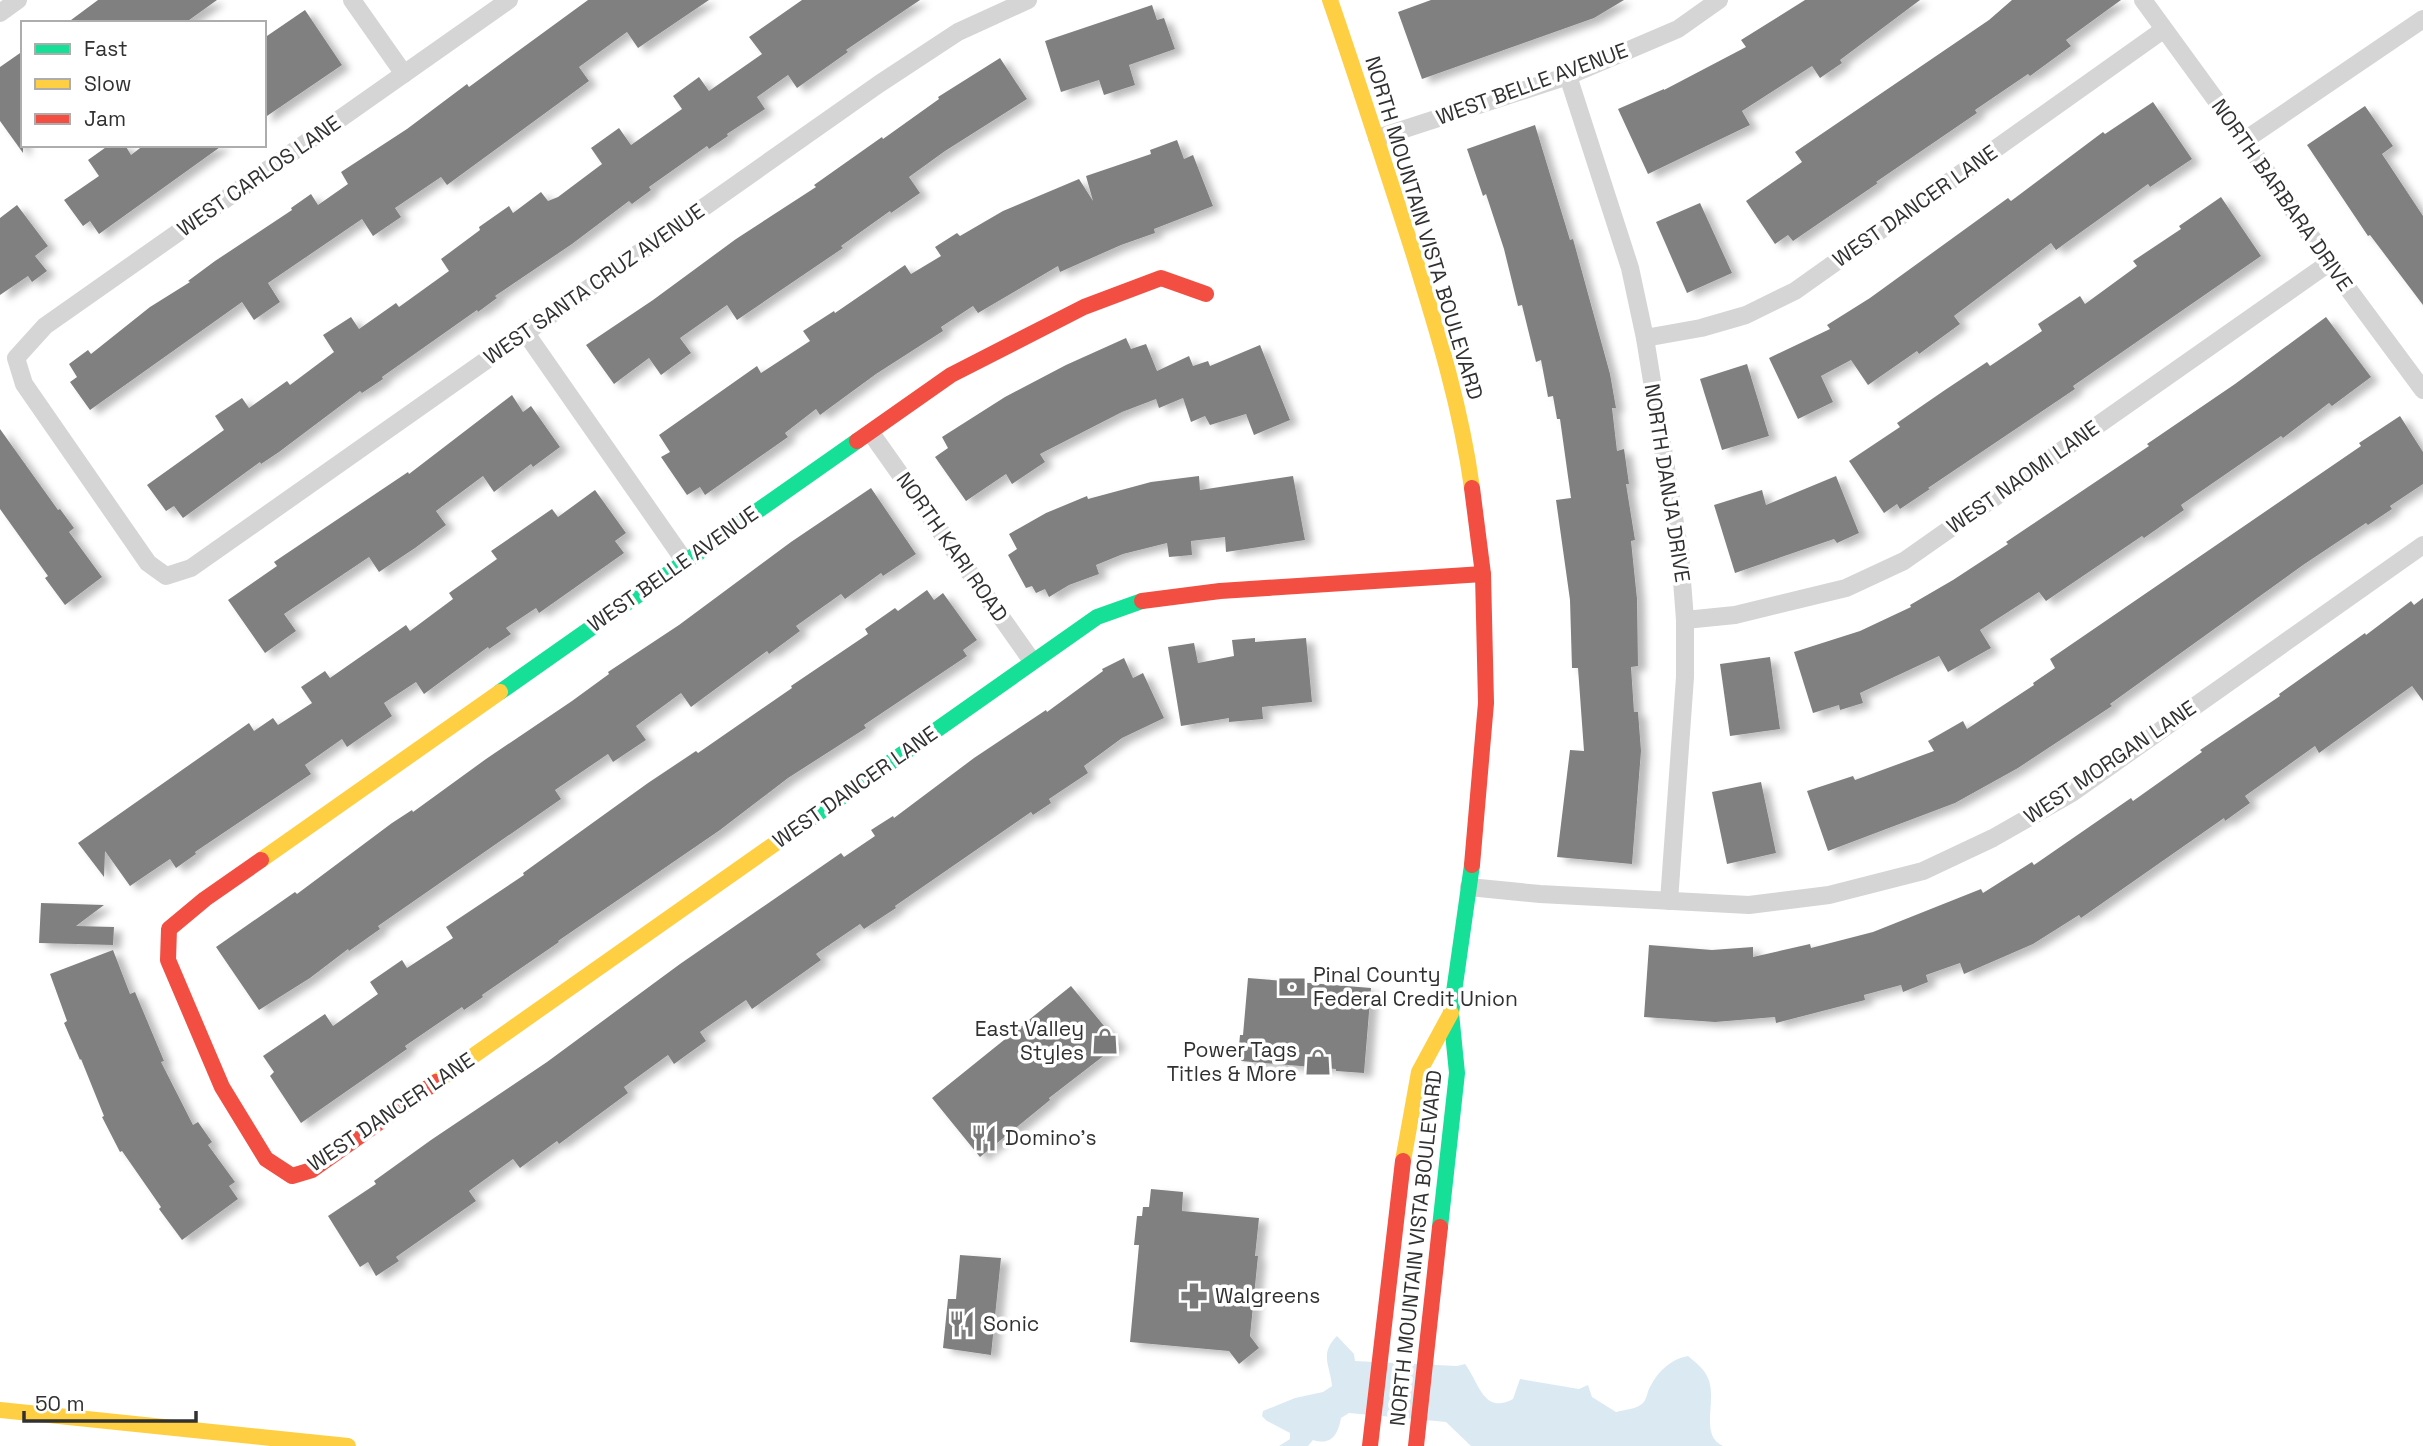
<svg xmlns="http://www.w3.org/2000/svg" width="2423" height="1446" font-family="'Space Grotesk',sans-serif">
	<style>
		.water { fill: #dbeaf2 }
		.building { fill: #808080; filter: url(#shadow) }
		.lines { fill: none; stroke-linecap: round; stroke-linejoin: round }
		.street { stroke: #d5d5d5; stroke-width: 18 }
		.fast { stroke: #16e098; stroke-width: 16 }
		.slow { stroke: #ffcf43; stroke-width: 16 }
		.jam { stroke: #f24e42; stroke-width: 16 }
		.labels { text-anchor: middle; stroke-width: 7; stroke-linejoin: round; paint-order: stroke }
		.street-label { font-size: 21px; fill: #313131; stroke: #fff }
		.poi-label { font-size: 21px; fill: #313131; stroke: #fff; text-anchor: start }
	</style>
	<defs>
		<filter id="shadow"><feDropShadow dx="8" dy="4.5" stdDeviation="3.5" flood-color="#0004"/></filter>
	</defs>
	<rect width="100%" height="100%" fill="#fff"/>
	<!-- water -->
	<path class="water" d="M 1337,1336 L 1354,1354 L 1355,1361 L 1457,1366 L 1465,1364 C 1479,1382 1483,1415 1513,1399 L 1520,1379 L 1579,1389 L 1588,1385 L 1592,1397 L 1616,1412 C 1624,1410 1637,1409 1643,1403 C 1647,1399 1647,1392 1650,1387 C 1658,1371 1671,1359 1688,1356 C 1695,1362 1703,1368 1707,1376 C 1719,1398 1698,1435 1723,1446 L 1471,1446 L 1446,1422 L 1349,1413 L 1341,1418 C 1338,1434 1332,1446 1313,1440 L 1308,1446 L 1279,1446 L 1290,1439 L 1290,1433 L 1267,1421 L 1262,1416 L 1263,1411 L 1295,1398 L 1323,1392 L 1332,1386 C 1330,1365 1319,1354 1337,1336 Z"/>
	<!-- building -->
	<g class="building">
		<polygon points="98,0 217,0 185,23 67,23"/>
		<polygon points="588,0 709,0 638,48 627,32 579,67 589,81 447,185 441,177 395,208 401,217 373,236 362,219 268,283 280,302 254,320 242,302 90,410 70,382 77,377 69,364 88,350 91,354 150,307 190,282 188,281 215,261 292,210 291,208 311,194 318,205 348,184 341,172 407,129 467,84 469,87"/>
		<polygon points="802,0 920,0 846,50 848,52 797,88 788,75 757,97 765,109 727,134 728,136 709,149 707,146 649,187 651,190 632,204 629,201 572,244 495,296 497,298 478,312 477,310 382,377 383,379 362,393 360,391 279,452 261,464 260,462 183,518 174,506 166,511 147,485 224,430 215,416 242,398 249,408 287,381 290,385 334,352 323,335 351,317 359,329 396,303 399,307 449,271 441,259 480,230 479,227 509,206 513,213 541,192 548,201 558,197 602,164 591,148 619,128 631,145 682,109 673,96 699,77 709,91 762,54 749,37"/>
		<polygon points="1431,0 1624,0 1594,18 1422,79 1398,12"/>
		<polygon points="1805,0 1920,0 1840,60 1842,63 1820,78 1812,66 1742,111 1750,125 1648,174 1618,109 1664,89 1664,90 1746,47 1741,40"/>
		<polygon points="2012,0 2121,0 2066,40 2071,46 2030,76 2028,74 1975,110 1977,113 1876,182 1878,183 1793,241 1788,235 1775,244 1746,201 1802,162 1795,152 1989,20"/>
		<polygon points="1152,5 1157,20 1164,18 1175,49 1129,65 1135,85 1104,95 1099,80 1061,92 1045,41"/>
		<polygon points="305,10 342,65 264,118 264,38"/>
		<polygon points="23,51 23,153 0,121 0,67"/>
		<polygon points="1000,58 1027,99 945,151 909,177 920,193 891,213 890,211 841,246 843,248 737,320 727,305 680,338 691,353 661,375 649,358 614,384 586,345 653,300 736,239 816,187 814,185 882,137 883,139 939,99 938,97"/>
		<polygon points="2153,102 2192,159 2150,187 2148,184 2056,250 2051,243 1954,316 1960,324 1919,354 1917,351 1868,385 1851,360 1821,376 1833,402 1798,419 1769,358 1830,329 1827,325 1870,298 2008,198 2011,201 2103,132 2105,134"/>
		<polygon points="2365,106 2393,146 2382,154 2423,216 2423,305 2370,235 2368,236 2307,145"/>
		<polygon points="1535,125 1570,240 1573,239 1610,374 1616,408 1612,408 1617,451 1624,449 1629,484 1626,484 1635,540 1631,541 1637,599 1638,666 1631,667 1634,712 1638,712 1641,751 1632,864 1557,857 1570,750 1584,751 1578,668 1572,668 1570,600 1556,500 1571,498 1560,419 1557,419 1553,396 1548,397 1541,360 1536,362 1522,305 1518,306 1504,249 1486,194 1483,196 1467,149"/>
		<polygon points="1177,140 1184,159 1193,155 1213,206 1154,229 1155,233 1121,245 1060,272 1058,266 978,313 973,306 941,327 943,331 876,374 820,415 816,409 785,433 788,437 705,495 700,487 687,495 661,457 670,452 659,435 757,366 761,373 810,341 803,331 834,311 835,313 905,265 911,274 941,256 935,247 957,233 960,236 1003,211 1079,179 1093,201 1086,176 1151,154 1150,150"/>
		<polygon points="109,145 125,145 131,155 144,145 223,145 99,234 90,221 83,226 64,200 99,176 88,160"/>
		<polygon points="2221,197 2261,256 2073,386 2075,389 1928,488 1930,489 1900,509 1897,504 1884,513 1849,461 1900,427 1897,423 1945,390 1987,362 1990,366 2042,331 2038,324 2080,296 2085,304 2137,266 2133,261 2181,229 2179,226"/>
		<polygon points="1700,203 1732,273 1687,293 1656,222"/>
		<polygon points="17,205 48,246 35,256 47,271 32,282 28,276 0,295 0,218"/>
		<polygon points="2326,317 2371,377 2332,406 2329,403 2283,438 2281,436 2181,505 2184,510 2144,538 2142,536 2046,601 2039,592 1980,630 1991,648 1948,672 1939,656 1860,693 1863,703 1840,710 1839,705 1813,713 1794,652 1860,631 1911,607 1910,605 1953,580 2008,544 2006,542 2149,446 2147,444 2235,384"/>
		<polygon points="1126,338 1131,349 1146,344 1157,371 1189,356 1193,366 1208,361 1210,366 1260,345 1290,420 1254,435 1246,414 1210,425 1205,416 1191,422 1183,398 1159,408 1156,399 1122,412 1040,454 1045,462 1012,484 1006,474 966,501 935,457 948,448 942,437 1005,397 1066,365"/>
		<polygon points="1747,364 1769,436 1722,450 1700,379"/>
		<polygon points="512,395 523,412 531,406 560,447 533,467 531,464 494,492 483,476 436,511 446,525 415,548 379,572 369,557 284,614 296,631 265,653 228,600 277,566 274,562 408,472 409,474"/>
		<polygon points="2400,416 2423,452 2423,484 2390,506 2392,509 2368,525 2366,523 2303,565 2110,704 2112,706 2018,768 1955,803 1828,851 1807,791 1853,776 1855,780 1934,751 1928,741 1963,721 1967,729 2034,685 2033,683 2055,668 2050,659 2361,446 2359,443"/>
		<polygon points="0,429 58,510 60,509 74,528 69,532 102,577 65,605 45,578 48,576 0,509"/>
		<polygon points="1199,476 1200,490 1293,476 1305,540 1226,552 1225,537 1191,541 1192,555 1169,557 1167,543 1123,554 1096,565 1099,574 1069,585 1049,597 1045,589 1036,593 1032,586 1026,588 1008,555 1017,549 1009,534 1046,513 1087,496 1088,499 1151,482"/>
		<polygon points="1836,476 1859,533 1837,543 1834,539 1735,573 1714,505 1762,490 1766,505"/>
		<polygon points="871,488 916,554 883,576 881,573 845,599 841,594 796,626 800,631 769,654 767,651 691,707 681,693 636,726 646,740 613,762 608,754 555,790 561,799 378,926 380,929 349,951 348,949 310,978 259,1010 216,947 295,892 297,894 392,823 412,810 413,812 486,759 572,701 609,674 608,672 679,625 791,542"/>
		<polygon points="595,490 626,533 615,541 624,553 539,613 536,608 506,628 511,634 489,649 488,647 424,694 416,682 384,703 392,716 347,747 342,739 305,765 311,774 195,852 196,854 176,868 170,859 130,886 105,851 104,877 78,843 249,723 254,731 273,718 278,725 312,703 301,687 325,671 330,678 406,625 410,631 453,599 449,593 497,559 491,551 552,509 558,517"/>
		<polygon points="927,590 934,600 943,593 977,640 963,650 967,656 864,725 866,728 788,778 720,830 558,941 559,942 482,995 483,997 464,1010 462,1007 405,1046 407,1049 301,1123 270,1076 274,1072 263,1056 325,1014 333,1026 378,994 370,982 402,960 407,968 453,938 446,927 524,875 523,873 648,783 696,751 698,753 792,688 791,686 868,634 865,629 895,608 898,611"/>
		<polygon points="2423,598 2423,701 2412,686 2319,753 2315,746 2245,796 2250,803 2225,821 2224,818 2081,918 2079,915 2033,944 1964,974 1960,963 1926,975 1928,982 1903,992 1901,985 1864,995 1865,1000 1776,1023 1775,1017 1715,1022 1644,1017 1649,945 1712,950 1753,947 1753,957 1810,944 1811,948 1873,932 1981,889 1983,893 2032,862 2034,865 2131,798 2133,801 2202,752 2200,750 2280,696 2279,694 2365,633 2366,635 2411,601 2414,605"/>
		<polygon points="1255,638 1255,642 1306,638 1312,702 1262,707 1263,719 1229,722 1229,718 1181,726 1168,647 1194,643 1198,663 1234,656 1232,640"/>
		<polygon points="1770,657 1780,729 1730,736 1720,664"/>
		<polygon points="1124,658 1133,678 1143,673 1164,718 1122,738 1084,766 1088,773 1049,799 1051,803 1033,815 1031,812 895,906 896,908 864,929 860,924 816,954 821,960 752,1009 746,1000 700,1032 706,1041 674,1064 668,1055 624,1087 628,1093 559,1144 557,1141 520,1168 513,1159 469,1191 476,1201 396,1257 399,1261 376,1276 368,1262 360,1267 328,1216 376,1184 374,1181 431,1140 547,1062 680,964 841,853 844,857 875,836 871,830 893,816 894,818 974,758 1046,710 1047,712 1103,671 1102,669"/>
		<polygon points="1761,782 1776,853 1727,864 1712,792"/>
		<polygon points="41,903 104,905 76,926 114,927 113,945 39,943"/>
		<polygon points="113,950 130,994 135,992 164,1061 161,1062 193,1125 198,1122 212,1142 208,1145 235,1182 229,1186 238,1199 182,1240 159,1209 161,1207 122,1151 120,1152 102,1117 104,1116 81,1059 80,1060 64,1023 67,1021 50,974"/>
		<polygon points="1248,978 1371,988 1364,1073 1336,1071 1336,1069 1241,1061 1241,1057 1238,1057 1240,1035 1243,1035"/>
		<polygon points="1071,986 1119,1044 1049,1098 1050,1100 980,1157 932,1098"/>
		<polygon points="1151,1189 1183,1192 1182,1211 1259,1218 1255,1256 1258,1256 1250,1336 1259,1348 1239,1364 1229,1351 1130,1342 1139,1245 1134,1245 1137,1216 1142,1216 1143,1207 1149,1207"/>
		<polygon points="960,1255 1001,1258 991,1355 943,1348 948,1299 956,1299"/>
	</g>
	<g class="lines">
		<!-- street -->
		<g class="street">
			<polyline points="352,0 404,74"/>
			<polyline points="509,0 45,326 16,358 24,384 148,563 166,576 191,568 879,84 958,32 1028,0"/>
			<polyline points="2143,0 2245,140 2329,263 2423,390"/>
			<polyline points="0,13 18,0"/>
			<polyline points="1568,76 1630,268 1645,338 1680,554 1685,620 1685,677 1669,901"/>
			<polyline points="1377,138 1568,76 1678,29 1719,0"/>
			<polyline points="2245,140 2423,19"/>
			<polyline points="525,332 684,560"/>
			<polyline points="1645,338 1701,328 1746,315 1795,291 2163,30"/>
			<polyline points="871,433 1032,661"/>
			<polyline points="1685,620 1735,615 1846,588 1904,561 2329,263"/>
			<polyline points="1469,887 1540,894 1749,905 1829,895 1923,871 1993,838 2072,793 2423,545"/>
		</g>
		<!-- fast -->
		<g class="fast">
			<polyline points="500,692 857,441"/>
			<polyline points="783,838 1097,617 1142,601"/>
			<polyline points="1440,1227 1457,1073 1451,1013 1472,865"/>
		</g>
		<!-- slow -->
		<g class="slow">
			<path d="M 1330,0 C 1359,84 1386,168 1413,252 C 1437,330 1461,407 1472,488"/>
			<polyline points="261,860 500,692"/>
			<polyline points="436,1082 783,838"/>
			<polyline points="1403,1161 1419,1072 1451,1013"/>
			<polyline points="0,1410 348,1446"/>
		</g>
		<!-- jam -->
		<g class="jam">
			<polyline points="857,441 951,375 1084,307 1161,278 1206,294"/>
			<polyline points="1472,488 1483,574 1486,703 1472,865"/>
			<polyline points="1142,601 1220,591 1483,574"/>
			<polyline points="261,860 205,899 169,929 168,960 222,1087 266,1159 292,1176 312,1170 436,1082"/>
			<polyline points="1370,1446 1403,1161"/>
			<polyline points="1416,1446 1440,1227"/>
		</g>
	</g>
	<!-- icons -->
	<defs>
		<g id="bank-bare" transform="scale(2.1)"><path d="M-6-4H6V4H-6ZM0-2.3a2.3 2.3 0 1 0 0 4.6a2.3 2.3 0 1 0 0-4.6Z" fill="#797979" stroke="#fff" stroke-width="2.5" paint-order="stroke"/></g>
		<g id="shop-bare" transform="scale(2.1)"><path d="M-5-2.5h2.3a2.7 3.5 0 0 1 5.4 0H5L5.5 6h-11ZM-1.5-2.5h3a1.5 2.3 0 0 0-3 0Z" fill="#797979" stroke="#fff" stroke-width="2.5" paint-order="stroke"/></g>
		<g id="restaurant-bare" transform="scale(2.1)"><path d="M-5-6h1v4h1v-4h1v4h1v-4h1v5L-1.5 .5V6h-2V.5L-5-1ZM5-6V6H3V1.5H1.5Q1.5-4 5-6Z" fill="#797979" stroke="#fff" stroke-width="2.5" paint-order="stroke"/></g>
		<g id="pharmacy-bare" transform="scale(2.1)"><path d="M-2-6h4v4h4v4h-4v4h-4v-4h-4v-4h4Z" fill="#797979" stroke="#fff" stroke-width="2.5" paint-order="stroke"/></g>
	</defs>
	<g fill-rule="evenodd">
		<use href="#bank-bare" x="1292" y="987"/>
		<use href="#shop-bare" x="1105" y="1041"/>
		<use href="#shop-bare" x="1318" y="1062"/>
		<use href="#restaurant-bare" x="984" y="1138"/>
		<use href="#pharmacy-bare" x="1194" y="1296"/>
		<use href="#restaurant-bare" x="962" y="1324"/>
	</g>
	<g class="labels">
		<!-- street labels -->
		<g class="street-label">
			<text transform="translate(1532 84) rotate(-20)" y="7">WEST BELLE AVENUE</text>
			<text transform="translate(259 176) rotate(-35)" y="7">WEST CARLOS LANE</text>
			<text transform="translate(2282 195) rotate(55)" y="7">NORTH BARBARA DRIVE</text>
			<text transform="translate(1915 206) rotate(-35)" y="7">WEST DANCER LANE</text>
			<text transform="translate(1424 228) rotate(73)" y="7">NORTH MOUNTAIN VISTA BOULEVARD</text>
			<text transform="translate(594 284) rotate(-35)" y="7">WEST SANTA CRUZ AVENUE</text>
			<text transform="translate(2023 477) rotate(-35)" y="7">WEST NAOMI LANE</text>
			<text transform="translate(1667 483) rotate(81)" y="7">NORTH DANJA DRIVE</text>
			<text transform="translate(952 547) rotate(55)" y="7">NORTH KARI ROAD</text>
			<text transform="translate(673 569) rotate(-35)" y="7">WEST BELLE AVENUE</text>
			<text transform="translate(2110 762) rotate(-34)" y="7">WEST MORGAN LANE</text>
			<text transform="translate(855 787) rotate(-35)" y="7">WEST DANCER LANE</text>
			<text transform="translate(391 1112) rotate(-34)" y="7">WEST DANCER LANE</text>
			<text transform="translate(1416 1248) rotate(-84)" y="7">NORTH MOUNTAIN VISTA BOULEVARD</text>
		</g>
		<!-- poi labels -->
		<g class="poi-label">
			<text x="1313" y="982">Pinal County<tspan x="1313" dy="24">Federal Credit Union</tspan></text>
			<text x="1084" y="1036" text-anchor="end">East Valley<tspan x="1084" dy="24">Styles</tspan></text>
			<text x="1297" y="1057" text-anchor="end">Power Tags<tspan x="1297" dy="24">Titles &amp; More</tspan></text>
			<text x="1005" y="1145">Domino's</text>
			<text x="1215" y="1303">Walgreens</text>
			<text x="983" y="1331">Sonic</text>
		</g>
	</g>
	<!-- legend -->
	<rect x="21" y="21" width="245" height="126" fill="#ffffff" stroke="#adadad" stroke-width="2"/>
	<rect x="35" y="44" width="35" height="10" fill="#16e098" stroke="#adadad" stroke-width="2"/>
	<text x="84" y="56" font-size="21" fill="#313131">Fast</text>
	<rect x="35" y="79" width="35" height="10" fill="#ffcf43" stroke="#adadad" stroke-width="2"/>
	<text x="84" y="91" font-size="21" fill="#313131">Slow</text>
	<rect x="35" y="114" width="35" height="10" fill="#f24e42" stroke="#adadad" stroke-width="2"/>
	<text x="84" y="126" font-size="21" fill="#313131">Jam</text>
	<!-- scale -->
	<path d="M24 1411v10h172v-10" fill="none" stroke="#313131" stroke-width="3.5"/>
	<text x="35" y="1411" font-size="21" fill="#313131" stroke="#ffffff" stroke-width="5" paint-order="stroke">50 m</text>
</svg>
